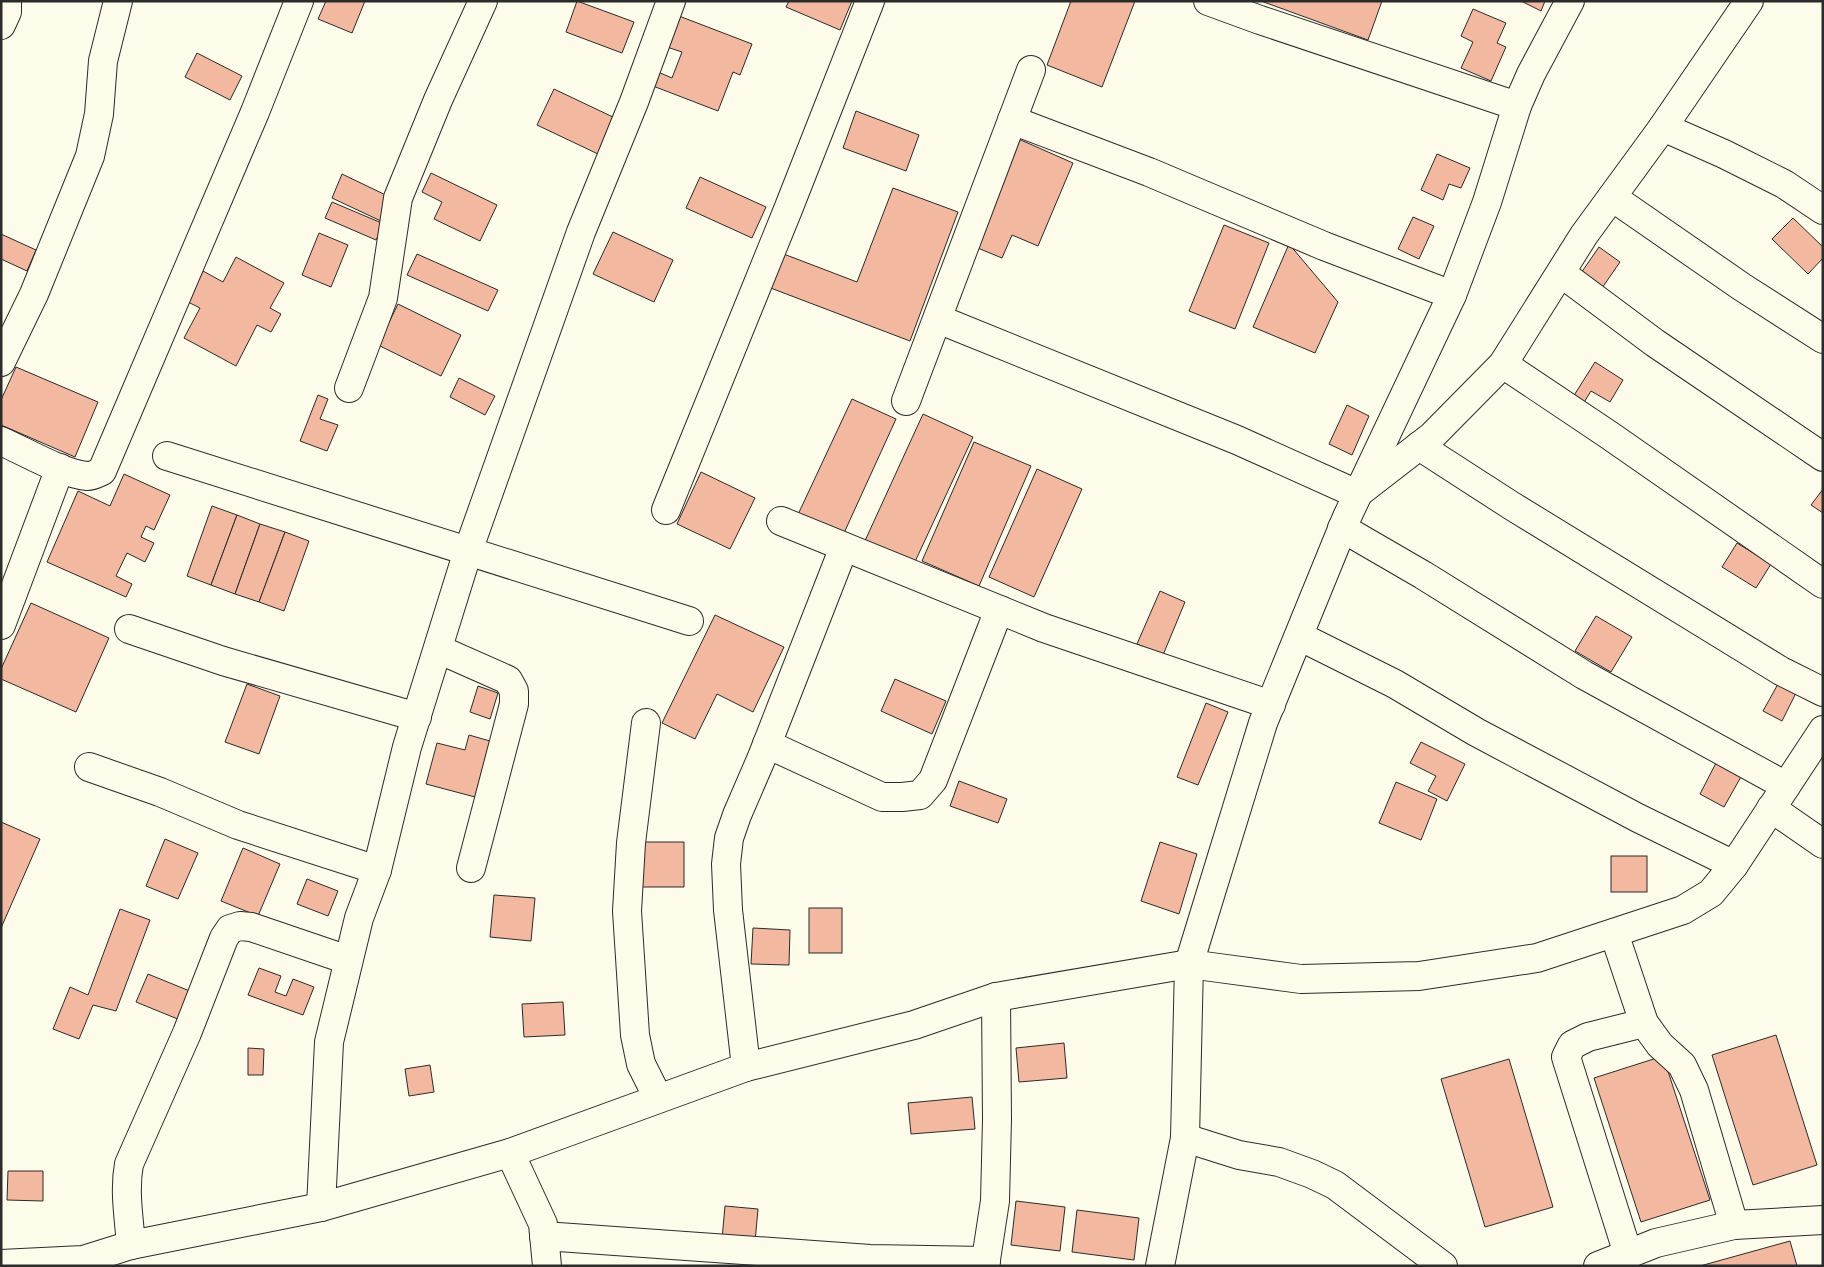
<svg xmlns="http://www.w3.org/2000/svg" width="1824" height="1267" font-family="'DM Sans',sans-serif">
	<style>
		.building { fill: #f2b8a0; stroke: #2b2b2b }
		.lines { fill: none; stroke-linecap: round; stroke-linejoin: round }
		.minor-casing { stroke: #2b2b2b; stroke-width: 30 }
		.minor { stroke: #fdfbea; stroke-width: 28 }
	</style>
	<rect width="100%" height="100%" fill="#fdfbea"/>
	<!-- building -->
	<g class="building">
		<polygon points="326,1 365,1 352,33 318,19"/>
		<polygon points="577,1 634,22 622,53 566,32"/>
		<polygon points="789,1 852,1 840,30 786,7"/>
		<polygon points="1071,1 1135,1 1102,87 1047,65"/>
		<polygon points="1261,1 1382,1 1368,40"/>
		<polygon points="1521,1 1545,1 1541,11"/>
		<polygon points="1473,9 1506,23 1497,43 1506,47 1491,81 1461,68 1473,42 1461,36"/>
		<polygon points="679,16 752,44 740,75 733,72 718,111 653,86 658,72 672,78 682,52 667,47"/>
		<polygon points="197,53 242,76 230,100 185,77"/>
		<polygon points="554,89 615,118 598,154 537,125"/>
		<polygon points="856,111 919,135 906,171 843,148"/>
		<polygon points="1014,137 1073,163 1038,246 1012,235 1002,258 968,244"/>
		<polygon points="1437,154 1470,168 1461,188 1449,184 1443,200 1421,190"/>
		<polygon points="431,173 497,205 480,241 434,219 442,202 422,192"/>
		<polygon points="342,174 394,199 383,222 332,198"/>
		<polygon points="700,177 766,207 752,238 686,208"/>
		<polygon points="893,188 958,212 910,341 768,287 781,253 857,282"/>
		<polygon points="332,202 384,224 376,240 325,218"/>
		<polygon points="1413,217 1434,226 1419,259 1398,249"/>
		<polygon points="1793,218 1823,247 1823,258 1808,274 1772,239"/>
		<polygon points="1224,225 1269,243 1235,329 1189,311"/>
		<polygon points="613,232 673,260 654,302 593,274"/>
		<polygon points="319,233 348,245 331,287 302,275"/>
		<polygon points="1,234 36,250 27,271 1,259"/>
		<polygon points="1289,244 1338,302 1315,353 1253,327"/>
		<polygon points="1599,247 1620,262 1602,288 1581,273"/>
		<polygon points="417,254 498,290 488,311 407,275"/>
		<polygon points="236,257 284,283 270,308 281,314 271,332 257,325 236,366 184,338 200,308 186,301 203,271 223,282"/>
		<polygon points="398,304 461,335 441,376 378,345"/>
		<polygon points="1595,362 1623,380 1610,402 1591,391 1583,404 1573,397"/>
		<polygon points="16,367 98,402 75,457 1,425 1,400"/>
		<polygon points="459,378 495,396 485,415 450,397"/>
		<polygon points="318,395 328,399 320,419 338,425 327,451 300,441"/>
		<polygon points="852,399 896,419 839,544 794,523"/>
		<polygon points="1347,405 1369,416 1352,455 1329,444"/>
		<polygon points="923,414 973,437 913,566 864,543"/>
		<polygon points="974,442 1031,466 979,586 922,561"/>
		<polygon points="1037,469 1082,489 1034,597 989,577"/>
		<polygon points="701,472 755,498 730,549 677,524"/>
		<polygon points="124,474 170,495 154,530 146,526 141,537 154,543 145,562 127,553 116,576 132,584 126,597 47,562 78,491 110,506"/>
		<polygon points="1823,489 1823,513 1811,505"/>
		<polygon points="212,506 237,515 211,585 187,576"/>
		<polygon points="237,515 260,524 235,594 211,585"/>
		<polygon points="260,524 285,532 259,602 235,594"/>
		<polygon points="285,532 309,541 284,611 259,602"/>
		<polygon points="1737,543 1771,564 1756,588 1722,567"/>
		<polygon points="1160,591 1185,602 1163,655 1137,644"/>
		<polygon points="31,603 109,638 76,712 1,679 1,669"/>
		<polygon points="715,615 784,647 753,712 717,694 695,739 662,723"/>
		<polygon points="1596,616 1632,637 1611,672 1575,651"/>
		<polygon points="895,679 946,701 932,734 881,711"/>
		<polygon points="247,684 280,696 259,754 225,742"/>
		<polygon points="1778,684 1796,693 1782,721 1763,711"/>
		<polygon points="478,686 498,693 490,719 470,712"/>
		<polygon points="1206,703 1228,712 1198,785 1177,777"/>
		<polygon points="469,735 490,741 475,797 426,784 437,743 465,750"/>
		<polygon points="1421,742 1465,764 1447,801 1428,791 1436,776 1410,763"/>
		<polygon points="1717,761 1742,775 1724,807 1700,794"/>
		<polygon points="959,781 1007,799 998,823 950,806"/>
		<polygon points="1396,782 1437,799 1421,840 1379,823"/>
		<polygon points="1,822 40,839 1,928"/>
		<polygon points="165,839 198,853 178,899 146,886"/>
		<polygon points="642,842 684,842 684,887 641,887"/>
		<polygon points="1160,842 1197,854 1179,914 1141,901"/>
		<polygon points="243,848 280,864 258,916 221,901"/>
		<rect x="1611" y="856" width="36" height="36"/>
		<polygon points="307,879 338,891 328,916 297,904"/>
		<polygon points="494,895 535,898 531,941 490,937"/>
		<rect x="809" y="908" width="33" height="45"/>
		<polygon points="120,909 150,920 116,1011 93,1005 79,1039 53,1029 70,987 88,995"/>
		<polygon points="753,928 790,930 789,965 751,964"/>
		<polygon points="259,968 281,976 275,992 286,996 293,979 314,987 303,1015 248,995"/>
		<polygon points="148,974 197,994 185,1022 136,1002"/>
		<polygon points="563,1002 565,1035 524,1037 522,1004"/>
		<polygon points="1776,1035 1817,1165 1753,1185 1712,1055"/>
		<polygon points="1064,1043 1067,1078 1019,1082 1016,1048"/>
		<polygon points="248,1048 264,1049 263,1075 248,1075"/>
		<polygon points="1663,1056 1710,1200 1641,1222 1594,1078"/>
		<polygon points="1509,1059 1553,1207 1485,1227 1441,1079"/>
		<polygon points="430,1065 434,1092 409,1096 405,1069"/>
		<polygon points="972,1097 975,1129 911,1134 908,1103"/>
		<polygon points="8,1171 43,1171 43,1201 7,1200"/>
		<polygon points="1016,1201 1065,1207 1060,1251 1011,1245"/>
		<polygon points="725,1206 758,1209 755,1242 722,1239"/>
		<polygon points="1077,1210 1139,1218 1134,1260 1072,1252"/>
		<polygon points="1790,1241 1797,1266 1700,1266"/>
	</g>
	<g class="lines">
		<!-- minor casing -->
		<g class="minor-casing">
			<g id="minor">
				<polyline points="1208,1 1260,20 1517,106"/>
				<polyline points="1,25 7,12 7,1"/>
				<polyline points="1012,120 1149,172 1324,246 1452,295"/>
				<polyline points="1663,127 1724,154 1784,184 1823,210"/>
				<polyline points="1612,197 1742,287 1823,339"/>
				<polyline points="1561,273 1655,343 1823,457"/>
				<polyline points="938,319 1237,440 1357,494 1432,436 1503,364 1584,235 1663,127 1749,1"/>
				<polyline points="1,362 34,294 90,156 99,114 103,61 118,1"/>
				<polyline points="1503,364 1609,435 1823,584"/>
				<polyline points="349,388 383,298 398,198 438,100 483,1"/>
				<polyline points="906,401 1031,70"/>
				<path d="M 1,441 C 24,451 63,474 87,476 C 93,476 96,474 102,471 L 255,112 L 299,1"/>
				<polyline points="1419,446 1512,506 1781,671 1823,692"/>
				<polyline points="167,456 689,621"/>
				<polyline points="666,510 789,207 870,1"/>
				<polyline points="781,521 1044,628 1271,705"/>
				<polyline points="1342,528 1423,575 1584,675 1786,786"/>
				<polyline points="1,625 60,468"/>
				<polyline points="129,629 223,661 417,717"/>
				<polyline points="1299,636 1395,684 1476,732 1638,818 1734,865"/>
				<polyline points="438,649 508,680 514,691 514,704 471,868"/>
				<polyline points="646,723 631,843 627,911 635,1035 641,1064 658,1098"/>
				<polyline points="767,744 882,797 902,797 920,795 933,780 995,620 1000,610"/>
				<polyline points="89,767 160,792 238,825 377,870"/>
				<polyline points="1771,808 1823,844"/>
				<polyline points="1614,933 1644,1023 1660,1045 1682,1065 1694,1090 1734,1225"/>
				<polyline points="746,1067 728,910 726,864 729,838 737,815 762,757 844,547"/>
				<polyline points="1185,1138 1239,1155 1279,1162 1312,1174 1335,1185 1443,1266"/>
				<polyline points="510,1153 543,1224 547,1266"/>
				<polyline points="321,1207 329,1042 359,918 377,870 407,747 468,551 581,232 634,102 671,1"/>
				<polyline points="544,1236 870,1259 986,1261"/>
				<path d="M 131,1245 C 129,1218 124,1191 129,1164 L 187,1033 L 224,938 L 230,929 L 240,926 L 251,927 L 348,960"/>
				<polyline points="1628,1254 1566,1057 1572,1045 1588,1037 1644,1023"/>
				<polyline points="1,1264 83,1260 131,1245 321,1207 510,1153 746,1067 914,1025 996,997 1189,964 1301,979 1419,976 1537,958 1683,910 1711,893 1734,865 1823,730"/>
				<polyline points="985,1266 995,1201 997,1119 996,997"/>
				<polyline points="1160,1266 1185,1138 1189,964 1263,723 1347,517 1452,295 1487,202 1517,106 1531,74 1570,1"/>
				<polyline points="1598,1266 1656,1243 1734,1225 1823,1220"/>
			</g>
		</g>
		<!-- minor -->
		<use href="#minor" class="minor"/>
	</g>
	<!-- border -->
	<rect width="1824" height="1267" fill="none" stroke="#2b2b2b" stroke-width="5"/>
</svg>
